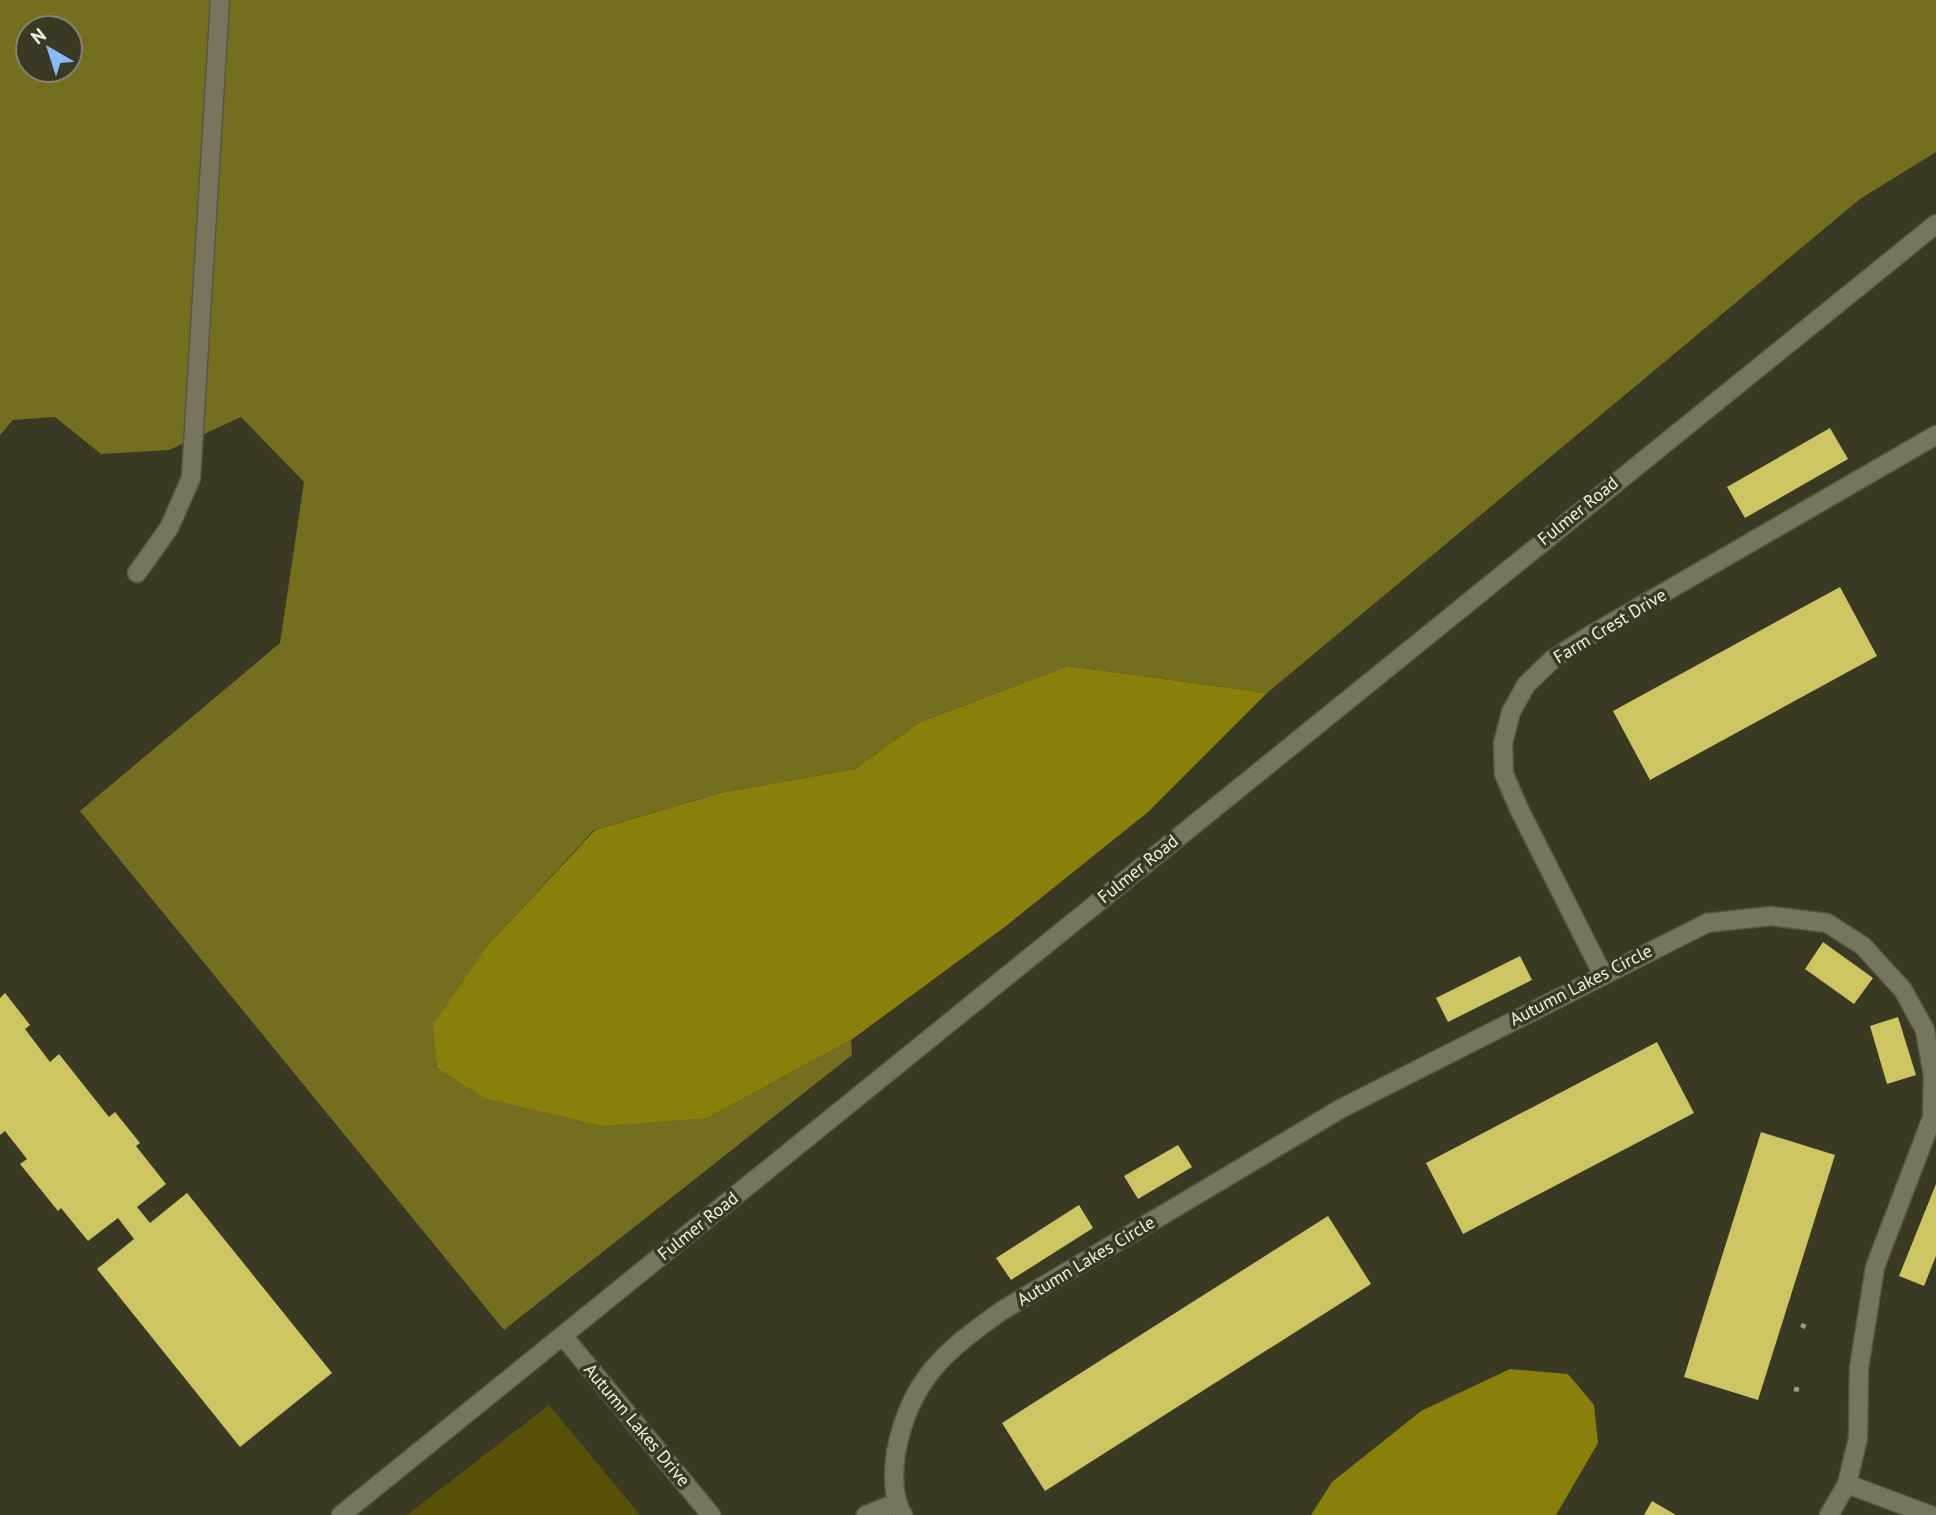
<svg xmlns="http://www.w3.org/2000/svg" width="1936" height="1515" font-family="'PT Sans',sans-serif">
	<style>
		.green { fill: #585209 }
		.forest { fill: #746e1f; fill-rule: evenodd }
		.water { fill: #88800a }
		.building { fill: #cdc562 }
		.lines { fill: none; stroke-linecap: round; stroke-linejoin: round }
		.service-casing { stroke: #585744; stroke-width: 21 }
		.minor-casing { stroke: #585744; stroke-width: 21 }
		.path { stroke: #9d9c8b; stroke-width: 4.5; stroke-dasharray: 5 5; stroke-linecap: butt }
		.service { stroke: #77755e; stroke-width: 18 }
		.minor { stroke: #77755e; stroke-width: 18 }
		.labels { text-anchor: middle; stroke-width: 7; stroke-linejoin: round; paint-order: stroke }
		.street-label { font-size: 18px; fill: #f3f2e5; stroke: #3a3924 }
	</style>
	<rect width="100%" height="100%" fill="#3a3924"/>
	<!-- green -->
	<polygon class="green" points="549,1405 640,1515 407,1515"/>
	<!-- forest -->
	<path class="forest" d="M 0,0 L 1936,0 L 1936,152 L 1860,199 L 1267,693 L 1068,666 L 920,722 L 855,769 L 720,793 L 594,830 L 487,946 L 434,1025 L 437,1069 L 707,1118 L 851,1040 L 852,1055 L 504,1330 L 80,811 L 280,643 L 304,482 L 241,417 L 169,450 L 101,454 L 55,417 L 13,420 L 0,435 ZM 28,28 L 70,28 L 70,70 L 28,70 Z"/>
	<!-- water -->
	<g class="water">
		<polygon points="1068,666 1267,693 1148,812 1006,926 851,1040 707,1118 603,1126 485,1098 437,1068 433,1025 487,946 595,830 720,793 855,769 920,722"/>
		<polygon points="1510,1369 1568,1374 1594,1405 1598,1443 1556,1515 1311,1515 1332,1482 1421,1411"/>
	</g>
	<!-- building -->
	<g class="building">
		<polygon points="1830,428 1848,459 1745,518 1727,487"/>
		<polygon points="1840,587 1877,656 1650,780 1613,711"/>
		<polygon points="1823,942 1873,978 1854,1004 1805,969"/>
		<polygon points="1520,956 1532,980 1448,1022 1436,998"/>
		<polygon points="5,993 30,1025 25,1029 50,1062 59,1054 109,1117 115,1112 140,1143 136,1146 166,1184 137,1207 150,1223 187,1193 332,1373 240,1447 97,1269 134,1239 118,1218 88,1241 61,1208 58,1211 20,1164 27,1159 5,1131 0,1135 0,998"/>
		<polygon points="1898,1017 1916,1075 1887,1084 1870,1026"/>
		<polygon points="1657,1042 1694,1113 1463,1234 1426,1163"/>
		<polygon points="1761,1132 1835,1155 1758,1400 1684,1377"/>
		<polygon points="1178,1145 1192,1167 1138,1199 1124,1176"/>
		<polygon points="1936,1184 1936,1256 1924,1286 1899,1276"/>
		<polygon points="1079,1205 1093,1228 1011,1280 996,1258"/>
		<polygon points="1328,1216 1371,1284 1045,1491 1002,1423"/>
		<polygon points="1652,1501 1676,1515 1644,1515"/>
	</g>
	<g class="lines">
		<!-- service casing -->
		<g class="service-casing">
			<polyline id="service" points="137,573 169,528 191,478 220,0"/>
		</g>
		<!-- minor casing -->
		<g class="minor-casing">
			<g id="minor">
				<polyline points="1602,973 1520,811 1504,774 1503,743 1511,712 1526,685 1553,659 1589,636 1936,435"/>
				<polyline points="563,1336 711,1515"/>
				<polyline points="1847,1484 1930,1515"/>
				<polyline points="341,1515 1936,224"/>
				<polyline points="866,1515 896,1503"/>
				<path d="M 903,1515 C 892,1497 893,1473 896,1452 C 910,1379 945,1351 1003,1310 L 1342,1108 L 1707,923 L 1771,916 L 1827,923 L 1863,946 L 1903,990 L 1925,1030 L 1933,1076 L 1932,1118 L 1875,1267 L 1859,1368 L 1858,1438 L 1847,1484 L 1829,1515"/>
			</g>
		</g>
		<!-- path -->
		<g class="path">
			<polyline points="1801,1325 1806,1327"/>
			<polyline points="1794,1389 1800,1390"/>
		</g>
		<!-- service -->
		<use href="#service" class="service"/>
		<!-- minor -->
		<use href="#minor" class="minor"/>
	</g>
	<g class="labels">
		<!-- street labels -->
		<g class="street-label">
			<text transform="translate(1578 511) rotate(-39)" y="6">Fulmer Road</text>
			<text transform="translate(1610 626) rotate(-31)" y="6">Farm Crest Drive</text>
			<text transform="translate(1138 869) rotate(-39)" y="6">Fulmer Road</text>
			<text transform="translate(1581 985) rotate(-27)" y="6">Autumn Lakes Circle</text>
			<text transform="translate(698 1226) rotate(-39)" y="6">Fulmer Road</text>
			<text transform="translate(1086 1261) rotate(-31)" y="6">Autumn Lakes Circle</text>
			<text transform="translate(637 1425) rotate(50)" y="6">Autumn Lakes Drive</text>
		</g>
	</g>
	<!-- north arrow -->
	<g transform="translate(49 49) rotate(321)"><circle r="33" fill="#3a3924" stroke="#848371" stroke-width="2"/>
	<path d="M0-5L12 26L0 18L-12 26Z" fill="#87bbfb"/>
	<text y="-10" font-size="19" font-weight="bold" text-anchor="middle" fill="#f3f2e5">N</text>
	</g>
</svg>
